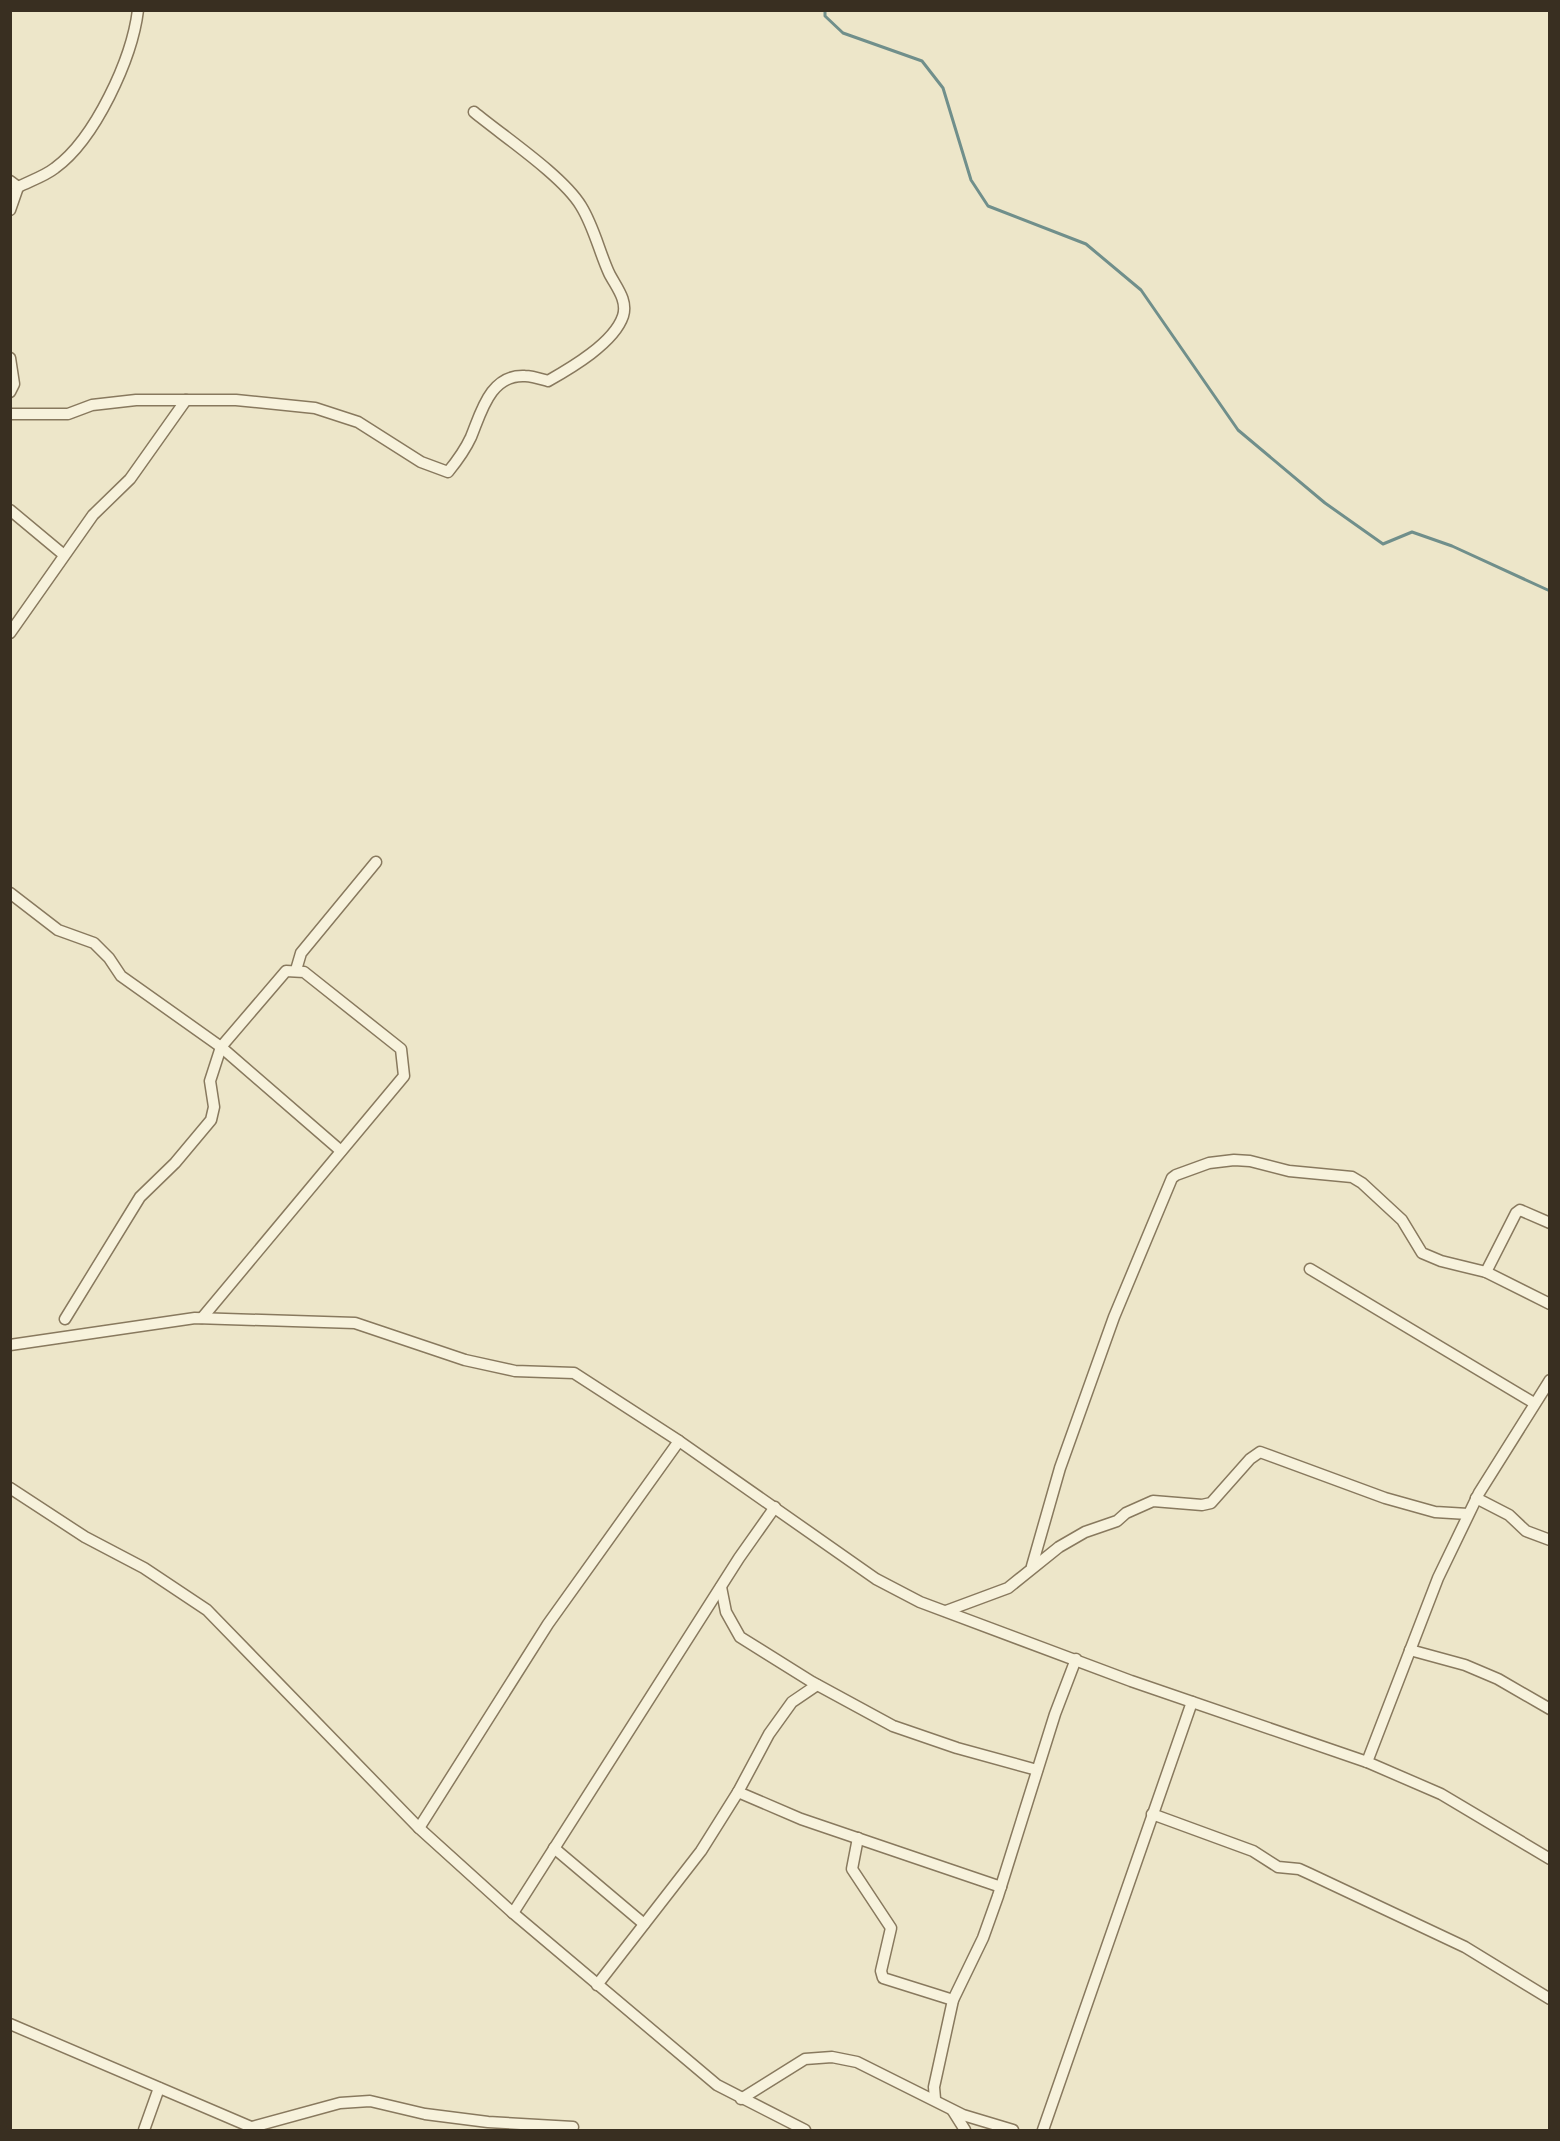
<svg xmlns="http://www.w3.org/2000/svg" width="1560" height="2141" font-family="'PT Serif',serif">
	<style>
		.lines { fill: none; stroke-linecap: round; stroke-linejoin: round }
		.stream { stroke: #708f8b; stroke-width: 3 }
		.minor-casing { stroke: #88795e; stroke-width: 13 }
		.minor { stroke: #f7f2dc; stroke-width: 10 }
	</style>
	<rect width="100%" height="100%" fill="#ede6c9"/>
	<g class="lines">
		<!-- stream -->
		<polyline class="stream" points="825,10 825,16 843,33 922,61 943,88 971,180 988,206 1086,244 1141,290 1238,430 1325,503 1383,544 1412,532 1452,546 1550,591"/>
		<!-- minor casing -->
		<g class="minor-casing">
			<g id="minor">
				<polyline points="10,181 18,187 10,210"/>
				<path d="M 18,187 C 30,181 45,176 55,168 C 95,139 132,59 138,10"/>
				<polyline points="10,358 14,384 10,392"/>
				<path d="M 10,414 L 68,414 L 92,405 L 136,400 L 236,400 L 315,408 L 358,422 L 421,462 L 448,472 C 457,461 465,450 471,437 C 481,413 490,374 525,376 C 532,376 541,379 548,381 C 571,368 614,343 623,316 C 628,300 616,287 609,273 C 599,251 594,227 581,206 C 563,176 503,136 474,112"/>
				<polyline points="10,510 64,555"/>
				<polyline points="10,633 93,515 130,479 186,400"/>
				<polyline points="10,893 58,930 94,943 109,958 121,976 221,1047 341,1151"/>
				<polyline points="296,970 301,953 376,862"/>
				<polyline points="1310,1269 1534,1403"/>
				<polyline points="1486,1272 1516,1213 1520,1210 1550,1223"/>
				<polyline points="65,1319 140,1197 175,1163 211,1120 214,1107 210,1081 221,1047 286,971 304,972 401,1049 404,1076 202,1318"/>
				<polyline points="10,1345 195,1318 355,1323 465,1360 515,1371 574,1373 679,1441 876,1579 920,1602 1131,1681 1367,1762 1441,1794 1550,1859"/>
				<polyline points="10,1488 85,1537 144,1568 207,1610 419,1828 513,1913 717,2085 805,2130"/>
				<polyline points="1476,1498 1509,1515 1526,1531 1550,1540"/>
				<polyline points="1032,1566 1060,1468 1114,1317 1172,1178 1176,1175 1209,1163 1234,1160 1250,1161 1289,1171 1352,1177 1362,1183 1402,1220 1422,1253 1441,1261 1486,1272 1550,1304"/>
				<polyline points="721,1587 726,1612 740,1637 812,1682 893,1726 957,1748 1037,1770"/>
				<polyline points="946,1611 1008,1588 1059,1547 1085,1532 1117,1521 1126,1513 1153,1501 1202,1505 1211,1503 1250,1459 1260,1452 1385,1498 1435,1512 1468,1514"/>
				<polyline points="1410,1650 1465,1665 1498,1679 1550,1709"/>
				<polyline points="1367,1762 1438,1578 1479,1493 1550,1380"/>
				<polyline points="738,1792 801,1819 1001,1887"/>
				<polyline points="1152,1814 1253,1851 1278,1867 1299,1869 1310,1874 1465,1947 1550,1999"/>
				<polyline points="419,1828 548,1624 679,1441"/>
				<polyline points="858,1838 852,1869 891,1928 881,1971 883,1978 953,2000"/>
				<polyline points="554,1848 644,1924"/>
				<polyline points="513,1913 739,1558 775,1507"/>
				<polyline points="597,1985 701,1851 738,1792 769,1734 792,1702 817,1685"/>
				<polyline points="10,2024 258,2130"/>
				<polyline points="741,2099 805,2059 832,2057 857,2062 963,2115 1013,2130"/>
				<polyline points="935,2099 934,2087 953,2000 983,1938 998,1896 1055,1714 1076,1659"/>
				<polyline points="953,2111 965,2130"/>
				<polyline points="252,2127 340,2103 370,2101 425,2114 488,2122 573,2127"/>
				<polyline points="144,2130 159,2088"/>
				<polyline points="1043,2130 1192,1702"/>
			</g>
		</g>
		<!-- minor -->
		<use href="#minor" class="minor"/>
	</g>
	<!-- border -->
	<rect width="1560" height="2141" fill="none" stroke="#392f21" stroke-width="24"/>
</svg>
